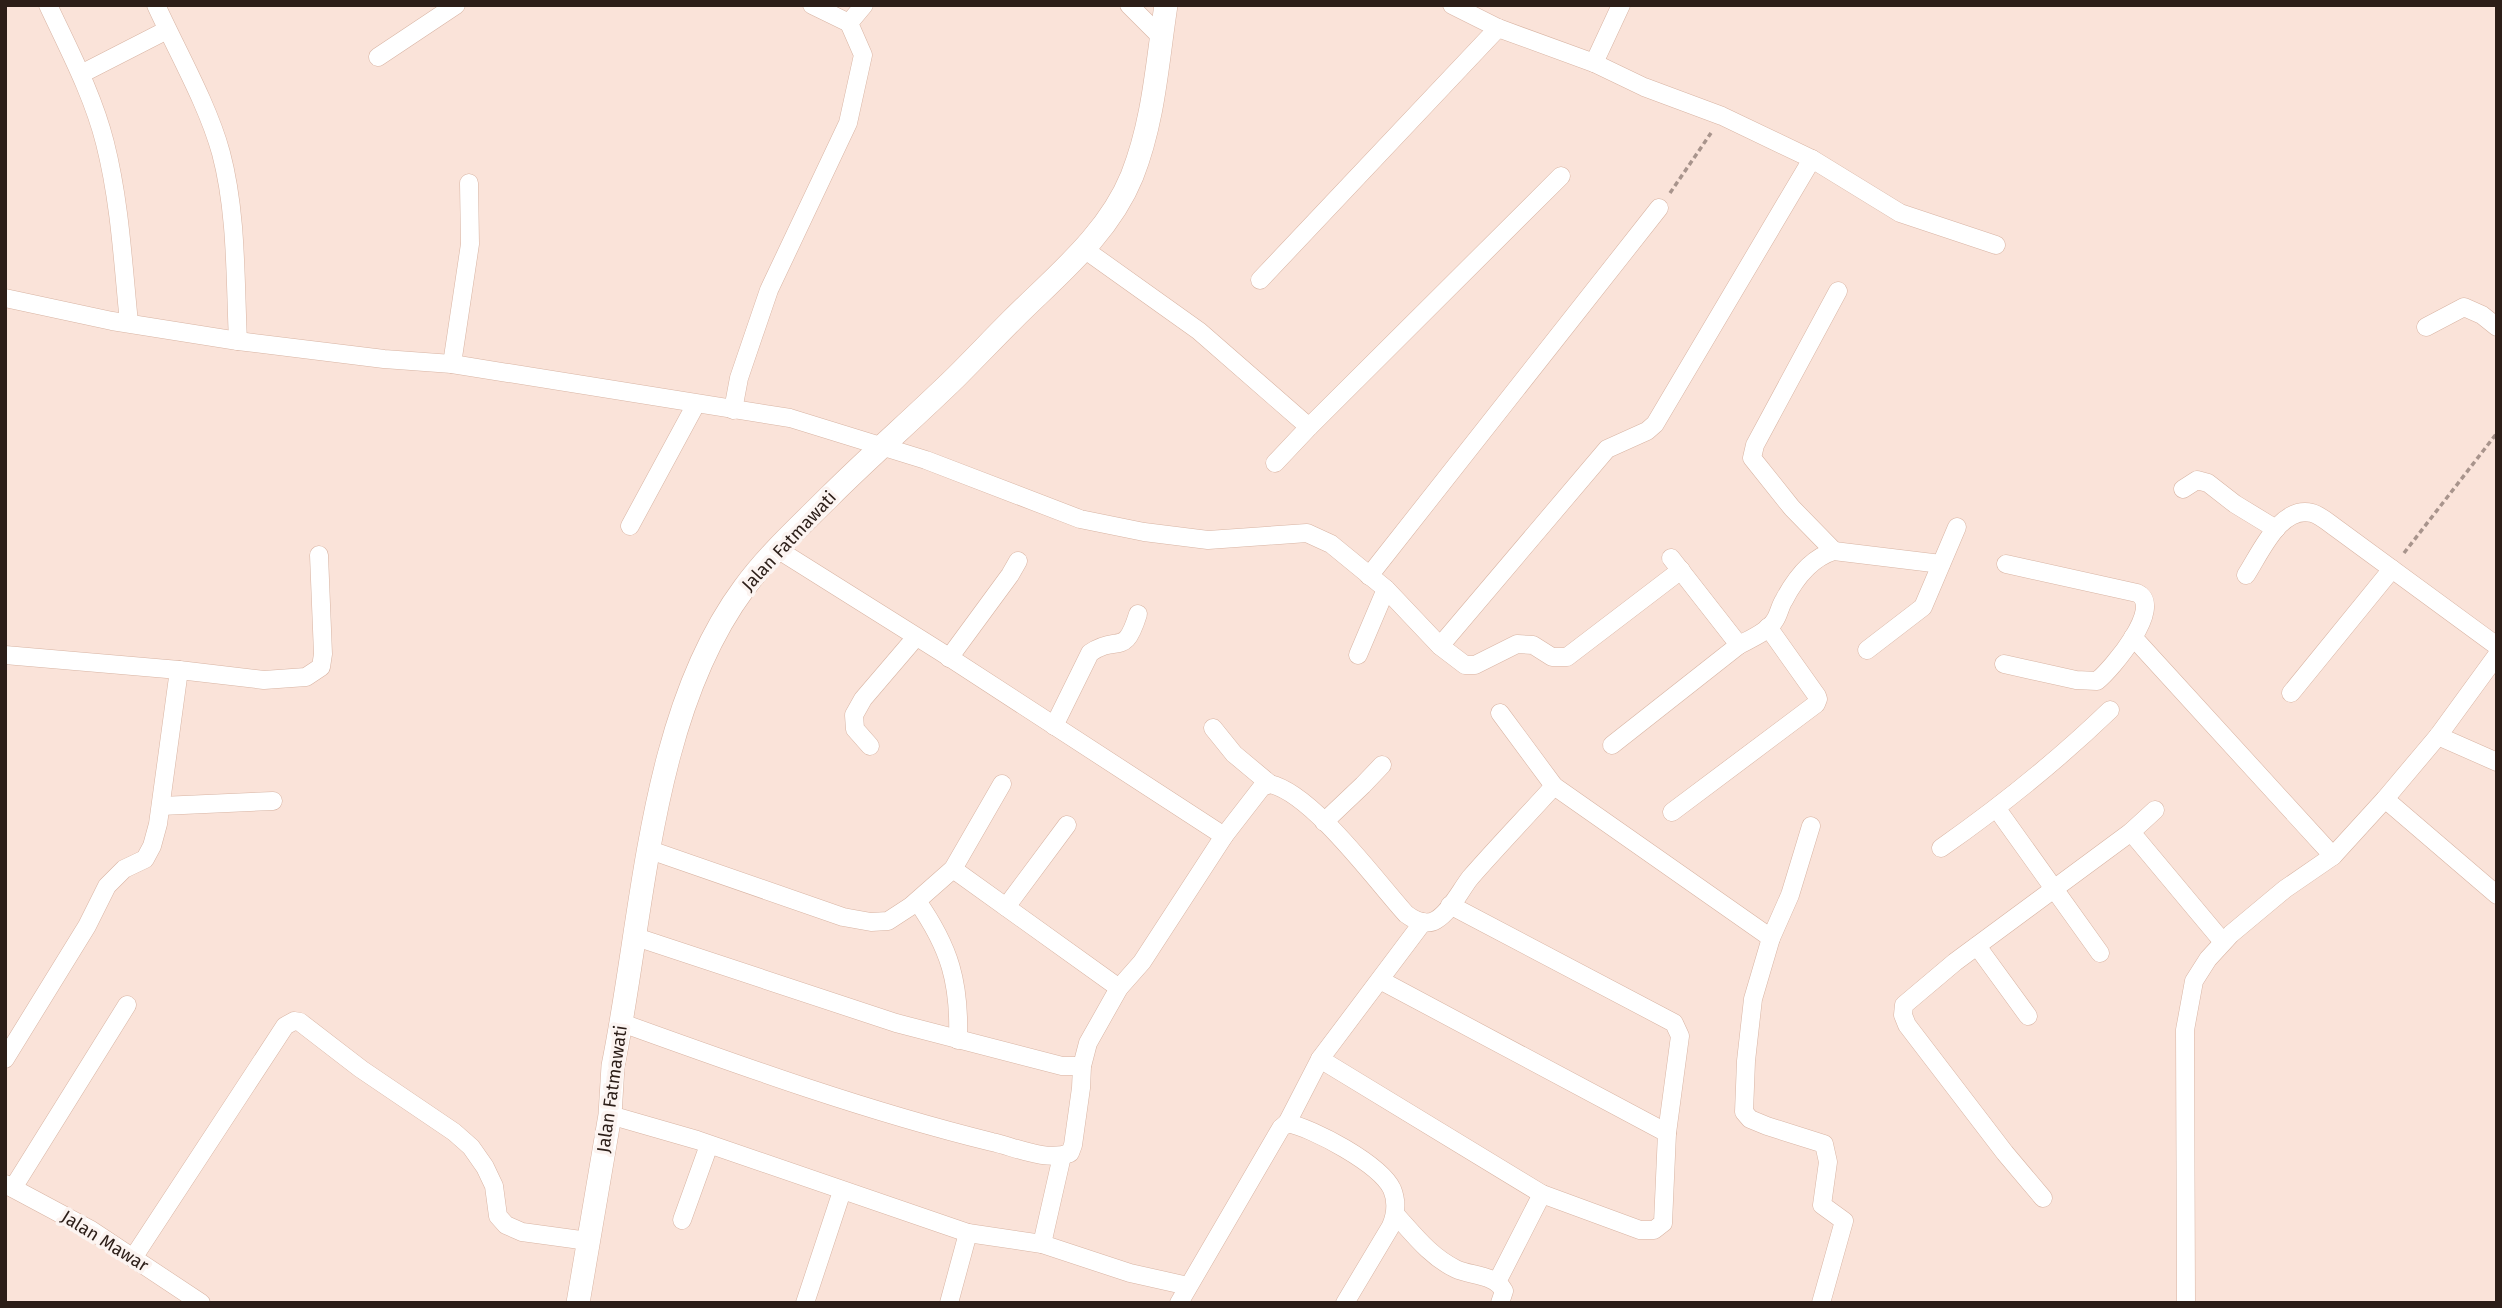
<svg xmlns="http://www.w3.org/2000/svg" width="2502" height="1308" font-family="'Fira Sans',sans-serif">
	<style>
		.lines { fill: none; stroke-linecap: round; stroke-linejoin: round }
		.minor-casing { stroke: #d8b4a3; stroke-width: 19 }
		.tertiary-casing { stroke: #d8b4a3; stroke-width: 24 }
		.path { stroke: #a8948c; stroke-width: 3.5; stroke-dasharray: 5 3.5; stroke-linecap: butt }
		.minor { stroke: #fff; stroke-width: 18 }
		.tertiary { stroke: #fff; stroke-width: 23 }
		.labels { text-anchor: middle; stroke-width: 7; stroke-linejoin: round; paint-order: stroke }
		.street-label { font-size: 18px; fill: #2c1e18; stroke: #fcf4f1 }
	</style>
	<rect width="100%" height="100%" fill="#fae3d9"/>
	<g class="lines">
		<!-- minor casing -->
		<g class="minor-casing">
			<g id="minor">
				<path d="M 48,5 C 69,50 93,95 105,143 C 120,202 123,264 129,323"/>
				<path d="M 156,5 C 177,51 208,105 221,153 C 237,213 235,279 238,341"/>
				<polyline points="812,5 849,23"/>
				<polyline points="1129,5 1161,37"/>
				<polyline points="1452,5 1498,28 1594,63 1621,5"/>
				<polyline points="378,57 456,5"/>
				<polyline points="81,74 167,30"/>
				<polyline points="1812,159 1900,213 1996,245"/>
				<polyline points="1084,249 1199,331 1309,427"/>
				<polyline points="1260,280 1498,28"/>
				<polyline points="5,298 112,321 238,341 384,359 452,364 790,418 926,460 1080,519 1144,532 1208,540 1307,533 1331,544 1386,589 1440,646 1465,665 1475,665 1517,644 1533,645 1552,657 1567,657 1681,570"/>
				<polyline points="2426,327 2464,307 2482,315 2497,327"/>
				<polyline points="452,364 470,244 469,183"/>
				<polyline points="733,410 739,378 769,290 848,123 863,55 849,23 864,5"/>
				<polyline points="1275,463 1309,427 1561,176"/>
				<polyline points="2183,489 2197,480 2208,483 2235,504 2276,529"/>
				<polyline points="630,526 696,404"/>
				<polyline points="777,549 941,652 1224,836"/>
				<polyline points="1834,551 1792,508 1752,458 1755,445 1838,291"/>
				<path d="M 2246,575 C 2260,554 2280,505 2312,513 C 2320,515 2329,523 2336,528 L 2497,646"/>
				<polyline points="1369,576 1659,208"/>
				<polyline points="2133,637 2333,856"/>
				<path d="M 1739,645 C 1750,639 1768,632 1775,620 C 1779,614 1780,606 1784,600 C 1795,579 1811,558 1834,551 L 1941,564"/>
				<polyline points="1440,646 1607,449 1647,431 1655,424 1812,159 1722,116 1644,87 1594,63"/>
				<polyline points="1867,650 1923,607 1957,527"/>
				<polyline points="5,655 179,670 264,680 306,677 321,667 323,654 319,555"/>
				<polyline points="1358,655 1386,589"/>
				<polyline points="949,658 1010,575 1018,561"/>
				<path d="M 2004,664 L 2076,680 L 2097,681 C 2112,669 2165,606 2137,593 L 2006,564"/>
				<polyline points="2291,693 2392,569"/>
				<polyline points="1500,713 1554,786 1771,938"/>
				<path d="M 1054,726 L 1090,653 C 1119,633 1124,659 1138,614"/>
				<polyline points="1213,728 1234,754 1270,784"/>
				<polyline points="2438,736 2497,762"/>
				<polyline points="1612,745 1739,645 1671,558"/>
				<polyline points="870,746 855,729 854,715 863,699 916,637"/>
				<polyline points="2385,799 2497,895"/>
				<polyline points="161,806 273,801"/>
				<polyline points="1997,809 2100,953"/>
				<polyline points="1672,812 1816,704 1818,699 1817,696 1768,627"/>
				<polyline points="1324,822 1363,785 1382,765"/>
				<polyline points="1811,826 1790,895 1771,938 1753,999 1746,1061 1744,1112 1750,1119 1767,1126 1824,1144 1828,1162 1822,1205 1844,1221 1821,1303"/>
				<polyline points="2131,832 2223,942"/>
				<path d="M 1941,848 C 2001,806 2057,761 2110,710"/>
				<polyline points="650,850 843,917 871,922 888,921 911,906 953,869 1002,784"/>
				<polyline points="953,869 1119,988"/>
				<path d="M 917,901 C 950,948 960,983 958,1040"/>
				<polyline points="1006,907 1067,825"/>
				<polyline points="636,937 896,1023 1062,1066 1082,1066"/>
				<polyline points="1977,946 2028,1016"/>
				<polyline points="1380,980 1667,1133"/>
				<path d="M 622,1023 C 744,1067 866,1111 992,1142 C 1015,1147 1046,1162 1070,1153 L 1073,1145 L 1081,1088 L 1082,1066 L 1088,1043 L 1119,988 L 1142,962 L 1224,836 L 1262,787 L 1270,784 C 1312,793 1376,881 1406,914 C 1414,920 1426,926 1436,920 C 1450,912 1460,891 1470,878 C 1497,847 1526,817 1554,786"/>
				<polyline points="5,1059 87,926 107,886 124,869 145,859 152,846 158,824 179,670"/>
				<polyline points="1320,1059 1542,1194 1640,1230 1654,1230 1663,1223 1667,1133 1680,1036 1674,1023 1450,905"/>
				<polyline points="610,1115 697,1140 968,1233 1042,1244 1130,1273 1188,1286"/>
				<polyline points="1287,1123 1320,1059 1423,922"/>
				<polyline points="5,1184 91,1230 201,1303"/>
				<polyline points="13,1188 127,1005"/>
				<polyline points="2043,1198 2005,1153 1907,1025 1903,1015 1904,1005 1955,962 2131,832 2155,810"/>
				<path d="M 1396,1215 C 1414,1235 1431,1257 1456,1269 C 1471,1276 1495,1274 1504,1291 L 1500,1303"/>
				<polyline points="682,1220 709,1145"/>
				<polyline points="1042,1244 1062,1156"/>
				<polyline points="133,1258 285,1026 294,1021 300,1022 361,1069 454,1132 471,1147 485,1167 494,1186 498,1216 506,1225 522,1232 588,1241"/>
				<polyline points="1497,1282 1542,1194"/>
				<polyline points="805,1303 842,1191"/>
				<polyline points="949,1303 968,1233"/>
				<path d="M 1179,1303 L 1281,1128 L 1287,1123 C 1313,1128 1380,1164 1392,1189 C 1397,1201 1396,1214 1391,1226 L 1345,1303"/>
				<polyline points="2186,1303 2185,1030 2194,981 2208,959 2231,934 2285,889 2333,856 2385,799 2438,736 2497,655"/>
			</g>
		</g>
		<!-- tertiary casing -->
		<g class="tertiary-casing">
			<path id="tertiary" d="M 578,1303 L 610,1115 L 613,1066 C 644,914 649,716 744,588 C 768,555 800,526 829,497 C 870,456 914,418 956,377 C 975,358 994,338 1013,319 C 1056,276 1108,235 1132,176 C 1154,120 1157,64 1166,5"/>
		</g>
		<!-- path -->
		<g class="path">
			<polyline points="1670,193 1711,133"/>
			<polyline points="2404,553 2497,433"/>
		</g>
		<!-- minor -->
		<use href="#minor" class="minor"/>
		<!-- tertiary -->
		<use href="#tertiary" class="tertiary"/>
	</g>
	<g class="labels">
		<!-- street labels -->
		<g class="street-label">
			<text transform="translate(789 541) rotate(-47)" y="6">Jalan Fatmawati</text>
			<text transform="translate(612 1089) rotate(-82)" y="6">Jalan Fatmawati</text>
			<text transform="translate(105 1241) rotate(32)" y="6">Jalan Mawar</text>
		</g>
	</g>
	<!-- border -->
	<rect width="2502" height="1308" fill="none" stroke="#2c1e18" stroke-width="14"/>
</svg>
